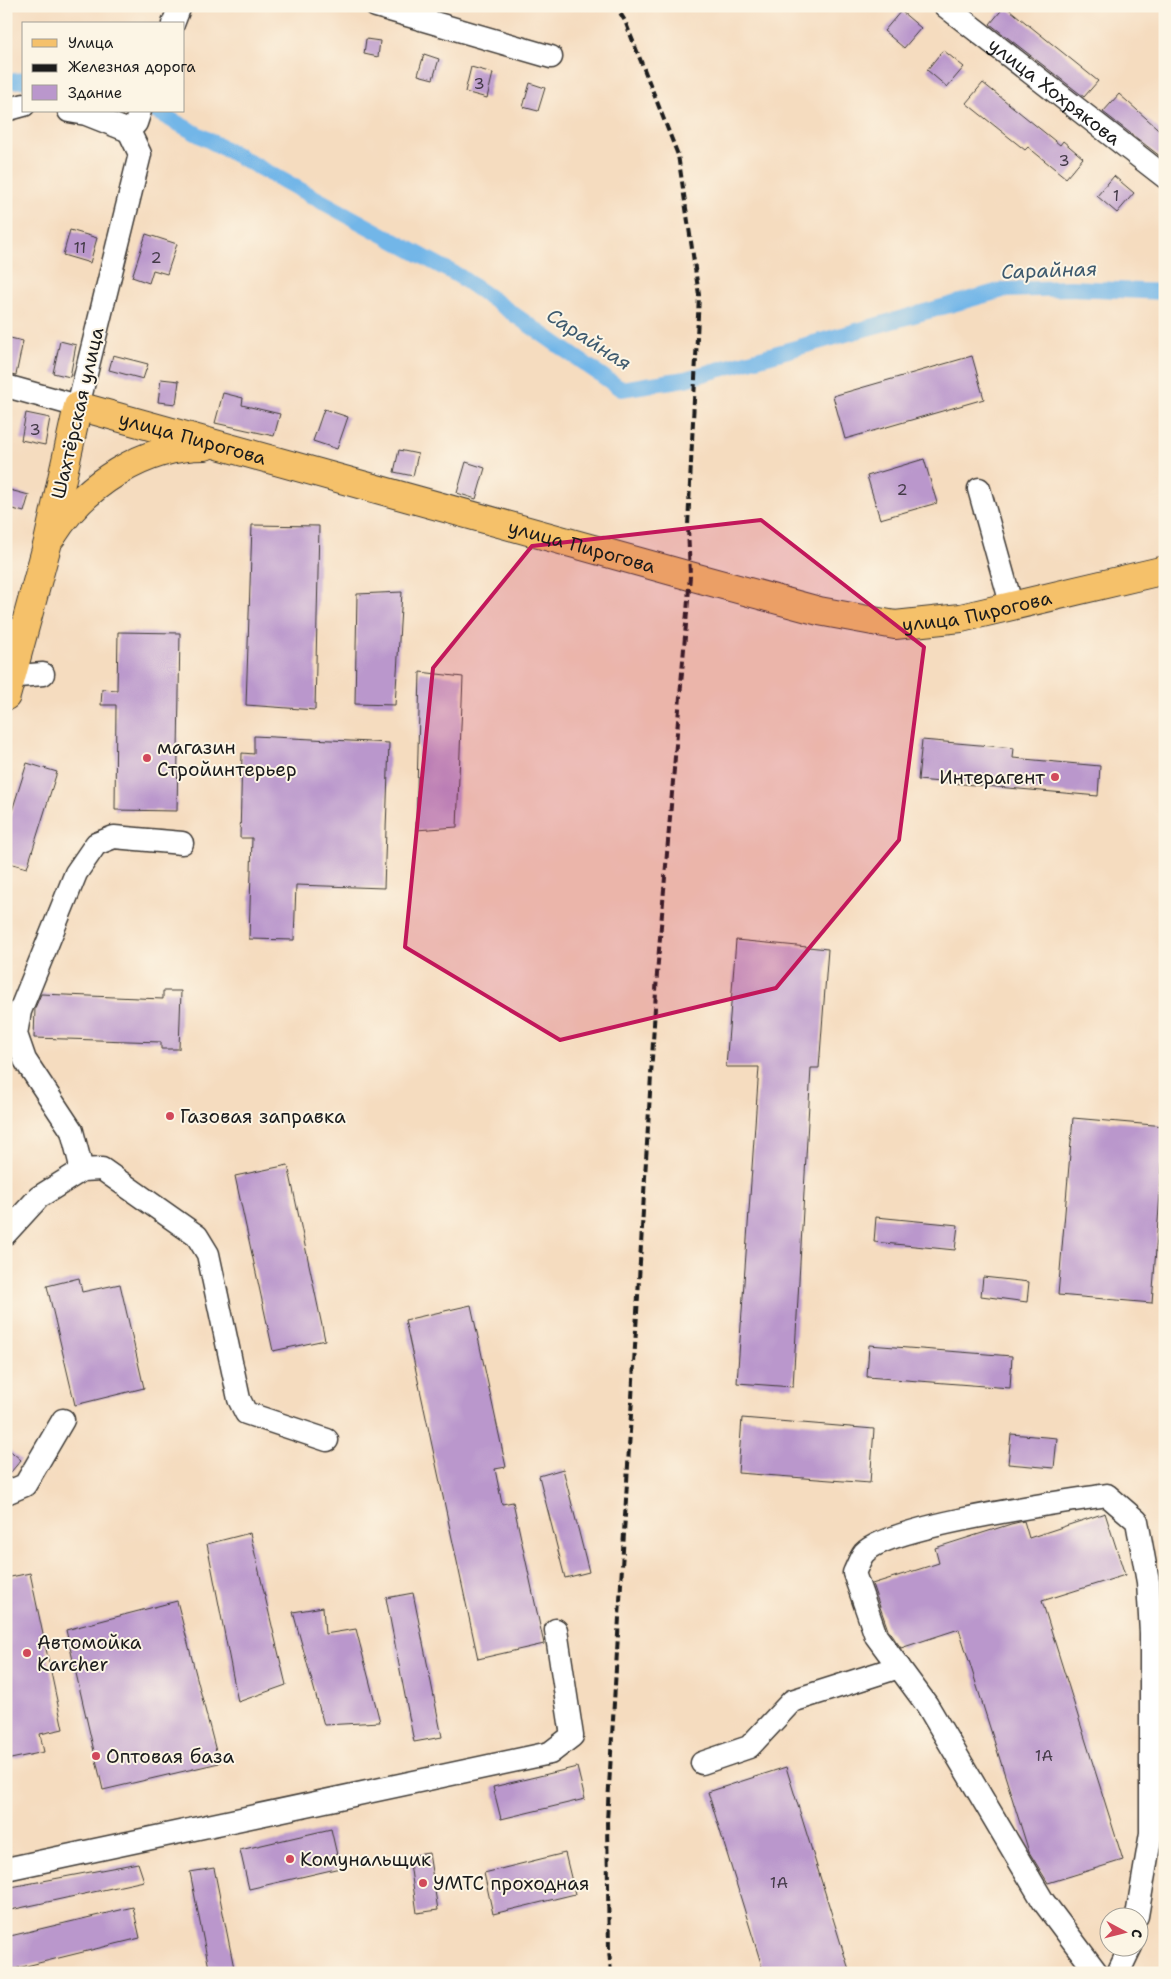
<svg xmlns="http://www.w3.org/2000/svg" width="1171" height="1979" font-family="'Shantell Sans',sans-serif">
	<style>
		.lines { fill: none; stroke-linecap: round; stroke-linejoin: round }
		.canal { stroke: #72b6e8; stroke-width: 16 }
		.building { fill: #ba97cc }
		.minor-casing { stroke: #3d3934; stroke-width: 25 }
		.major-casing { stroke: #3d3934; stroke-width: 30 }
		.minor { stroke: #fff; stroke-width: 22 }
		.major { stroke: #f5c16b; stroke-width: 28 }
		.rail { stroke: #1c1c1c; stroke-width: 4; stroke-dasharray: 8 4; stroke-linecap: butt }
		.marked { fill: #c2185b; fill-opacity: 0.2; stroke: #c2185b; stroke-width: 4; stroke-linejoin: round }
		.poi-dot { fill: #d1495b; stroke: #fcf5e5; stroke-width: 2 }
		.labels { text-anchor: middle; stroke-width: 4; stroke-linejoin: round; paint-order: stroke }
		.number-label { font-size: 16px; fill: #443b48 }
		.street-label { font-size: 19px; fill: #1c1c1c; stroke: #fcf5e5 }
		.poi-label { font-size: 19px; fill: #1c1c1c; stroke: #fcf5e5; text-anchor: start }
		.water-label { font-size: 20px; font-style: italic; fill: #3e5a6e; stroke: #fcf5e5 }
	</style>
	<rect width="100%" height="100%" fill="#fcf5e5"/>
	<filter id="ink" filterUnits="userSpaceOnUse"><feTurbulence type="fractalNoise" baseFrequency=".02" numOctaves="2"/><feDisplacementMap in="SourceGraphic" scale="10" xChannelSelector="R" yChannelSelector="G"/><feConvolveMatrix kernelMatrix="1 2 1 2 8 2 1 2 1" color-interpolation-filters="sRGB"/></filter>
	<filter id="wash" filterUnits="userSpaceOnUse"><feTurbulence type="fractalNoise" baseFrequency=".0096" numOctaves="4" result="noise"/><feDisplacementMap in="SourceGraphic" scale="20" xChannelSelector="R" yChannelSelector="G"/><feGaussianBlur stdDeviation="1.12" result="paint"/><feColorMatrix in="noise" values="0 0 0 0 0 0 0 0 0 0 0 0 0 0 0 0 0 1.4 0 .05"/><feComposite in="paint" operator="in"/></filter>
	<g filter="url(#wash)">
		<rect width="100%" height="100%" fill="#f5dcbf"/>
		<g class="lines">
			<!-- canal -->
			<g class="canal">
				<polyline points="6,82 24,80"/>
				<polyline points="155,111 459,276 621,389 685,379 1003,290 1071,288 1165,292"/>
			</g>
		</g>
		<g id="blocks">
			<!-- building -->
			<g class="building">
				<polygon points="1005,6 1098,81 1084,97 990,24"/>
				<polygon points="901,11 921,28 904,48 884,31"/>
				<polygon points="366,39 380,41 378,57 364,54"/>
				<polygon points="943,50 964,67 947,87 927,70"/>
				<polygon points="424,54 439,59 433,79 418,75"/>
				<polygon points="471,67 493,73 487,98 465,92"/>
				<polygon points="530,83 545,88 538,111 523,107"/>
				<polygon points="983,83 1060,145 1063,141 1083,158 1066,178 1028,147 1025,150 966,103"/>
				<polygon points="1119,94 1165,135 1165,153 1161,157 1103,112"/>
				<polygon points="1114,176 1134,193 1117,213 1097,196"/>
				<polygon points="70,230 97,238 90,263 63,255"/>
				<polygon points="146,234 177,244 167,274 153,270 149,283 132,277"/>
				<polygon points="6,337 23,341 16,375 6,373"/>
				<polygon points="60,341 76,345 70,377 53,373"/>
				<polygon points="113,355 148,364 143,379 109,370"/>
				<polygon points="972,356 984,399 845,439 833,396"/>
				<polygon points="161,379 179,381 176,404 158,402"/>
				<polygon points="223,393 243,398 242,405 280,414 274,436 215,423"/>
				<polygon points="324,409 348,417 337,449 313,441"/>
				<polygon points="26,413 50,418 45,445 21,440"/>
				<polygon points="399,450 418,454 413,476 394,472"/>
				<polygon points="924,459 937,503 880,519 867,476"/>
				<polygon points="466,462 485,468 476,499 457,493"/>
				<polygon points="6,489 29,495 24,512 6,507"/>
				<polygon points="252,525 319,526 315,710 246,705"/>
				<polygon points="402,592 395,705 355,704 357,594"/>
				<polygon points="118,632 180,633 177,811 115,810 116,705 101,705 102,689 117,690"/>
				<polygon points="420,672 463,677 457,827 416,830"/>
				<polygon points="254,736 389,743 384,888 296,885 294,940 249,939 252,838 240,838 242,753 254,754"/>
				<polygon points="922,740 1014,748 1013,758 1100,766 1098,796 918,780"/>
				<polygon points="27,763 57,772 27,868 6,862 6,830"/>
				<polygon points="736,940 828,949 819,1068 811,1068 793,1387 737,1383 759,1067 726,1067"/>
				<polygon points="163,991 181,991 179,1049 161,1049 161,1042 34,1038 35,1008 41,994 163,999"/>
				<polygon points="1073,1118 1165,1126 1152,1303 1058,1295"/>
				<polygon points="288,1165 325,1340 273,1351 235,1176"/>
				<polygon points="876,1217 958,1225 955,1250 874,1242"/>
				<polygon points="983,1277 1029,1282 1027,1302 981,1296"/>
				<polygon points="79,1278 82,1292 120,1284 144,1388 75,1405 47,1286"/>
				<polygon points="471,1305 506,1467 495,1469 502,1504 513,1502 544,1644 478,1659 405,1320"/>
				<polygon points="869,1345 1012,1356 1010,1388 867,1377"/>
				<polygon points="742,1418 874,1429 870,1483 738,1473"/>
				<polygon points="1011,1434 1057,1438 1054,1468 1008,1464"/>
				<polygon points="6,1447 21,1460 6,1478"/>
				<polygon points="563,1469 589,1572 565,1578 539,1476"/>
				<polygon points="1105,1513 1125,1575 1042,1601 1123,1860 1048,1883 1029,1852 959,1629 901,1648 888,1630 872,1584 939,1563 935,1548 1011,1524 1024,1521 1029,1538"/>
				<polygon points="250,1533 286,1685 238,1702 207,1544"/>
				<polygon points="30,1573 63,1729 40,1734 44,1752 6,1760 6,1578"/>
				<polygon points="413,1593 442,1737 414,1742 386,1598"/>
				<polygon points="177,1601 219,1763 103,1790 66,1630"/>
				<polygon points="323,1607 325,1634 356,1629 380,1722 324,1725 293,1612"/>
				<polygon points="577,1767 585,1799 501,1819 493,1787"/>
				<polygon points="786,1767 850,1973 764,1973 708,1792"/>
				<polygon points="331,1829 340,1868 249,1889 240,1850"/>
				<polygon points="429,1853 438,1910 417,1913 409,1856"/>
				<polygon points="565,1853 575,1894 493,1914 484,1873"/>
				<polygon points="138,1863 144,1881 6,1911 6,1888"/>
				<polygon points="214,1868 235,1973 210,1973 190,1872"/>
				<polygon points="133,1907 140,1938 6,1971 6,1937"/>
			</g>
		</g>
	</g>
	<g filter="url(#ink)">
		<use href="#blocks" fill-opacity="0" stroke="#3d3934" stroke-width="1"/>
		<g class="lines">
			<!-- minor casing -->
			<g class="minor-casing">
				<g id="minor">
					<polyline points="376,6 551,57"/>
					<path id="s1" d="M 945,6 L 1165,177"/>
					<polyline points="173,24 180,6"/>
					<polyline points="6,110 24,105"/>
					<polyline points="69,111 86,114 129,131"/>
					<polyline points="129,131 136,123 140,111"/>
					<polyline points="6,386 78,406 140,154 129,131"/>
					<polyline points="979,489 1012,607"/>
					<polyline points="6,677 43,674"/>
					<polyline points="82,1170 72,1131 25,1060 16,1034 20,1011 76,873 96,844 114,837 182,843"/>
					<polyline points="6,1233 39,1197 82,1170 102,1169 197,1236 208,1254 239,1399 246,1413 327,1440"/>
					<polyline points="6,1493 25,1485 63,1420"/>
					<polyline points="702,1763 749,1747 792,1701 899,1667"/>
					<polyline points="6,1869 550,1753 572,1736 556,1630"/>
					<path d="M 1097,1973 L 1043,1901 L 927,1705 L 876,1636 L 854,1573 C 857,1567 860,1558 864,1553 C 890,1525 1063,1502 1107,1495 L 1137,1521 L 1148,1582 L 1151,1633 L 1151,1833 L 1137,1916"/>
					<polyline points="1118,1973 1131,1946"/>
				</g>
			</g>
			<!-- major casing -->
			<g class="major-casing">
				<g id="major">
					<path d="M 52,536 C 84,485 144,446 205,446"/>
					<path id="s2" d="M 6,696 L 48,542 L 78,406 L 690,576 L 819,611 L 895,625 L 961,618 L 1165,570"/>
				</g>
			</g>
			<!-- minor -->
			<use href="#minor" class="minor"/>
			<!-- major -->
			<use href="#major" class="major"/>
			<!-- rail -->
			<polyline class="rail" points="611,1973 609,1950 607,1821 657,974 690,576 688,526 699,295 678,155 625,21 616,6"/>
		</g>
	</g>
	<!-- marked area -->
	<path class="marked" d="M 761,520 L 924,647 L 899,840 L 776,988 L 560,1040 L 405,947 L 433,668 L 532,546 Z"/>
	<!-- markers -->
	<g class="poi-dot">
		<circle cx="147" cy="758" r="5"/>
		<circle cx="1055" cy="777" r="5"/>
		<circle cx="170" cy="1116" r="5"/>
		<circle cx="27" cy="1653" r="5"/>
		<circle cx="96" cy="1756" r="5"/>
		<circle cx="290" cy="1859" r="5"/>
		<circle cx="423" cy="1883" r="5"/>
	</g>
	<g class="labels">
		<!-- number labels -->
		<g class="number-label">
			<text x="479" y="89">3</text>
			<text x="1064" y="166">3</text>
			<text x="1116" y="201">1</text>
			<text x="80" y="253">11</text>
			<text x="156" y="263">2</text>
			<text x="35" y="435">3</text>
			<text x="902" y="495">2</text>
			<text x="1044" y="1761">1А</text>
			<text x="779" y="1888">1А</text>
		</g>
		<!-- street labels -->
		<g class="street-label">
			<text dy="7" stroke="none"><textPath href="#s1" startOffset="139">улица Хохрякова</textPath></text>
			<text transform="translate(77 413) rotate(-77)" y="7">Шахтёрская улица</text>
			<text dy="7" stroke="none"><textPath href="#s2" startOffset="418">улица Пирогова</textPath></text>
			<text dy="7" stroke="none"><textPath href="#s2" startOffset="822">улица Пирогова</textPath></text>
			<text dy="7" stroke="none"><textPath href="#s2" startOffset="1228">улица Пирогова</textPath></text>
		</g>
		<!-- poi labels -->
		<g class="poi-label">
			<text x="157" y="754">магазин<tspan x="157" dy="22">Стройинтерьер</tspan></text>
			<text x="1045" y="784" text-anchor="end">Интерагент</text>
			<text x="180" y="1123">Газовая заправка</text>
			<text x="37" y="1649">Автомойка<tspan x="37" dy="22">Karcher</tspan></text>
			<text x="106" y="1763">Оптовая база</text>
			<text x="300" y="1866">Комунальщик</text>
			<text x="433" y="1890">УМТС проходная</text>
		</g>
		<!-- water labels -->
		<g class="water-label">
			<text transform="translate(1049 270) rotate(-2)" y="7">Сарайная</text>
			<text transform="translate(589 339) rotate(33)" y="7">Сарайная</text>
		</g>
	</g>
	<!-- margin -->
	<rect width="1171" height="1979" fill="none" stroke="#fcf5e5" stroke-width="25"/>
	<!-- legend -->
	<rect x="22" y="22" width="162" height="90" fill="#fcf5e5" stroke="#a29e95"/>
	<rect x="32" y="39" width="25" height="8" fill="#f5c16b" stroke="#a29e95"/>
	<text x="68" y="48" font-size="15" fill="#1c1c1c">Улица</text>
	<rect x="32" y="64" width="25" height="8" fill="#1c1c1c" stroke="#a29e95"/>
	<text x="68" y="72" font-size="15" fill="#1c1c1c">Железная дорога</text>
	<rect x="32" y="85" width="25" height="15" fill="#ba97cc" stroke="#a29e95"/>
	<text x="68" y="98" font-size="15" fill="#1c1c1c">Здание</text>
	<!-- north arrow -->
	<g transform="translate(1124 1932) rotate(97)"><circle r="24" fill="#fcf5e5" stroke="#a29e95"/>
	<path d="M0-4L9 19L0 12L-9 19Z" fill="#d1495b"/>
	<text y="-8" font-size="14" font-weight="bold" text-anchor="middle" fill="#1c1c1c">С</text>
	</g>
</svg>
